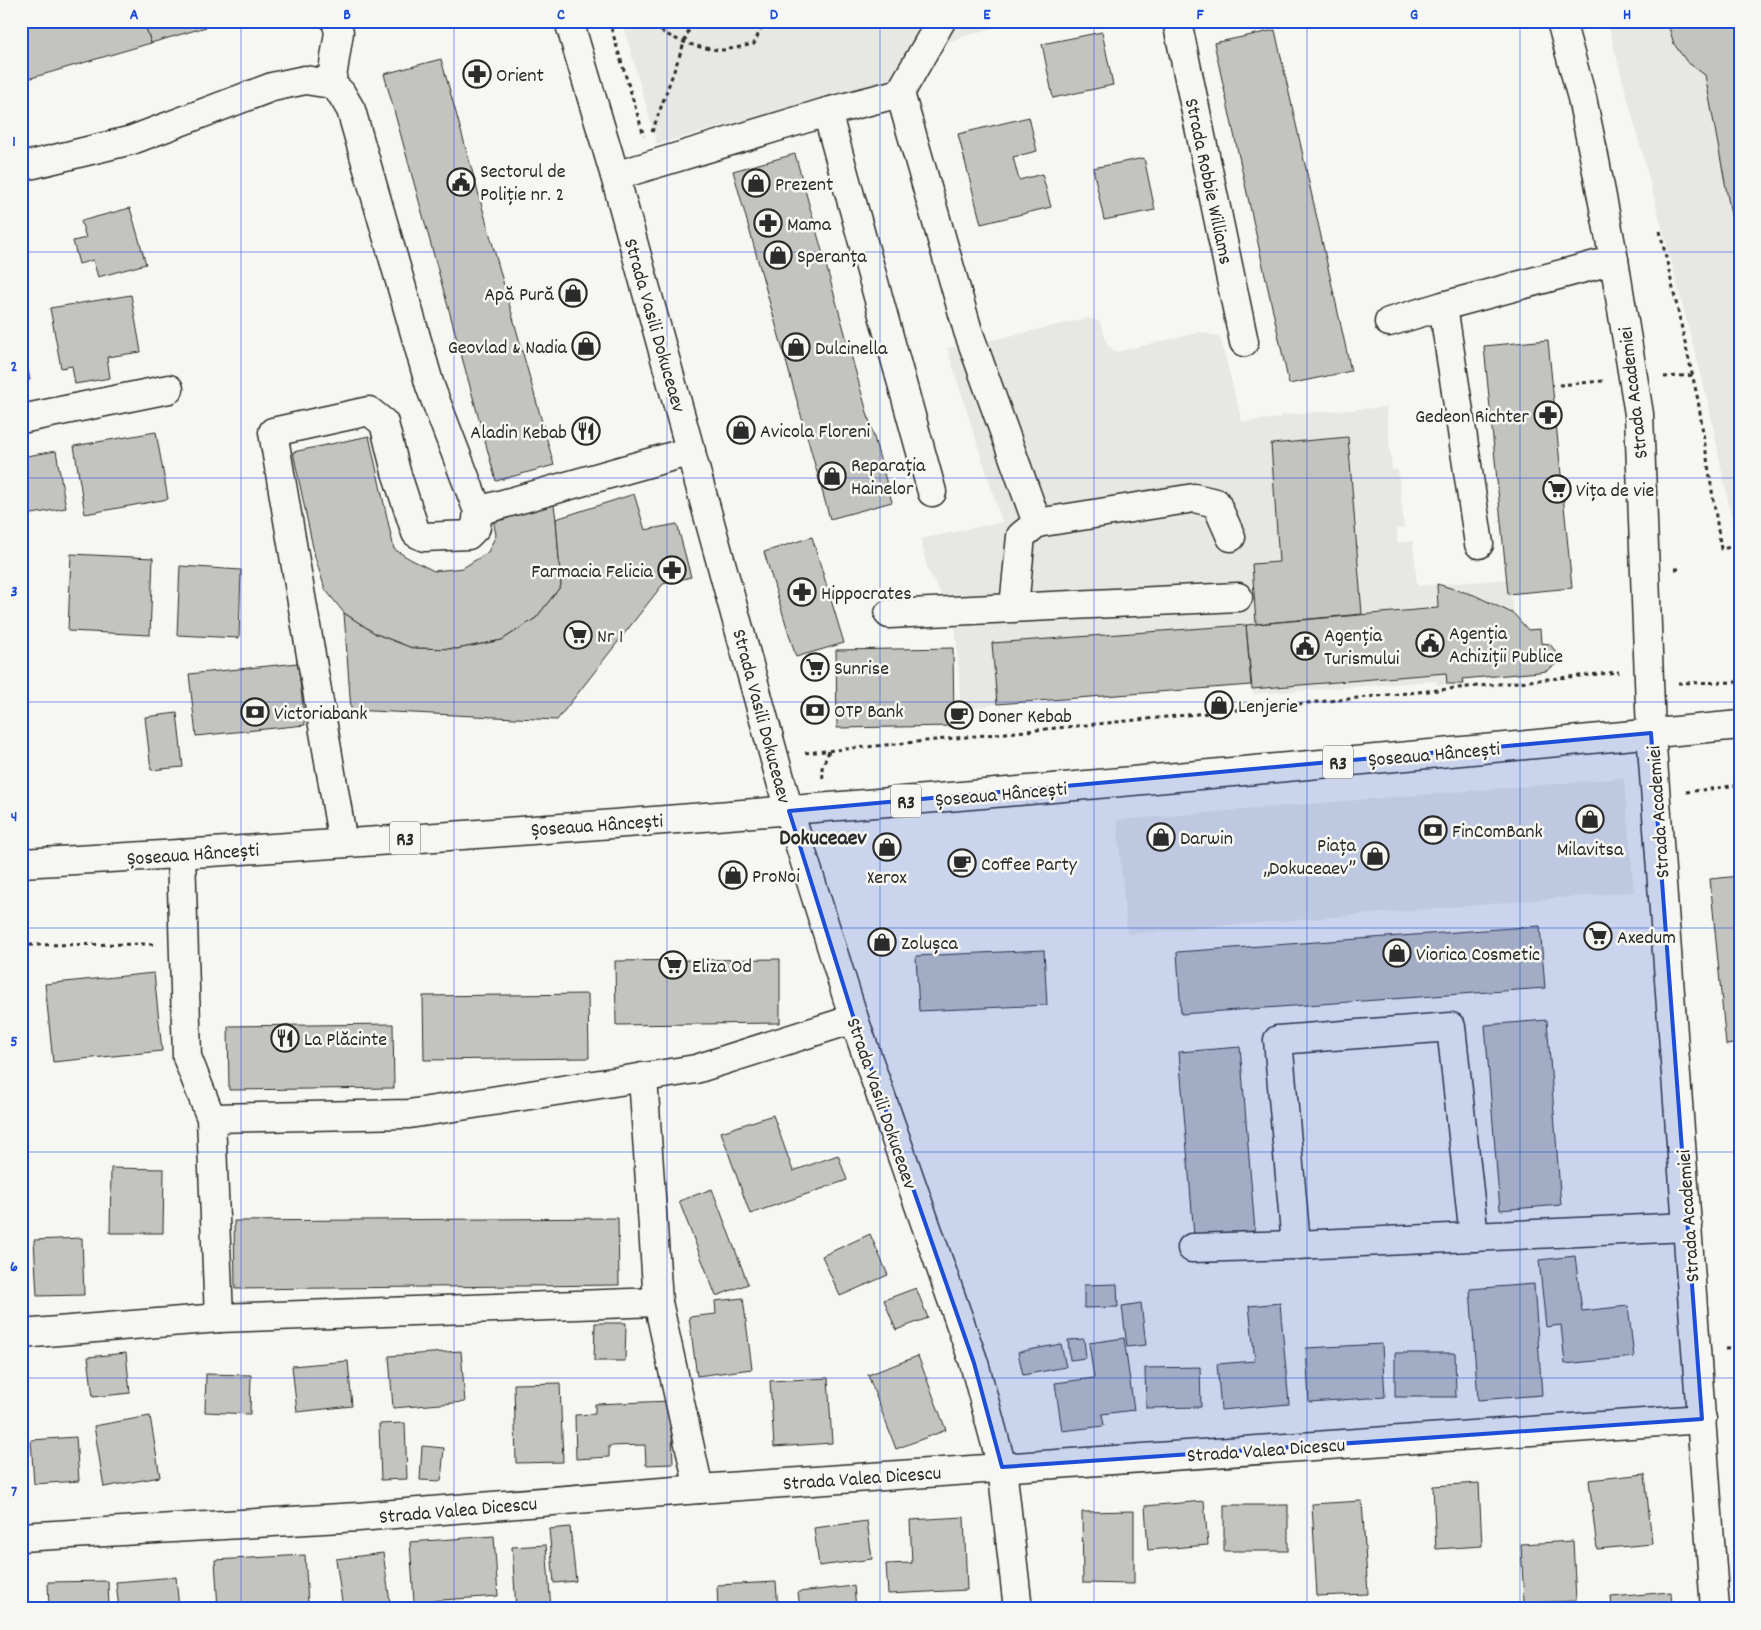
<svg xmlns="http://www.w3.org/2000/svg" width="1761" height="1630" font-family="Dekko,sans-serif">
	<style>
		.built { fill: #e7e7e3 }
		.building { fill: #c3c3c0; stroke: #2b2b2b }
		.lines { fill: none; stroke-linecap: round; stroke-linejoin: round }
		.minor-casing { stroke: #2b2b2b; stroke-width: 31 }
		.major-casing { stroke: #2b2b2b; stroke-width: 31 }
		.path { stroke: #2b2b2b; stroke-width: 3; stroke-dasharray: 4 4; stroke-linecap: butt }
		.minor { stroke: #f6f6f2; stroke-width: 28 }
		.major { stroke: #f6f6f2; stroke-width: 28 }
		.marked { fill: #1d4ed8; fill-opacity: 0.2; stroke: #1d4ed8; stroke-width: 4; stroke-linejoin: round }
		.grid { fill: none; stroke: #1d4ed8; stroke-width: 1; stroke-opacity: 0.55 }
		.labels { text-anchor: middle; stroke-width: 5; stroke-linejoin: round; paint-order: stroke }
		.shield { fill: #f6f6f2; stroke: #686867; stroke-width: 1 }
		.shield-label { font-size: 19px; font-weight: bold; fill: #2b2b2b }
		.poi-label { font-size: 20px; fill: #2b2b2b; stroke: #f6f6f2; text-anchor: start }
		.street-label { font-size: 20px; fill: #2b2b2b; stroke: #f6f6f2 }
		.quarter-label { font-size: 22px; font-weight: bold; fill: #2b2b2b; stroke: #f6f6f2 }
		.neatline { fill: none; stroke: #1d4ed8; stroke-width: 2 }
		.grid-label { font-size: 16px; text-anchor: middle; font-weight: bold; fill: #1d4ed8 }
	</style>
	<rect width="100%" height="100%" fill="#f6f6f2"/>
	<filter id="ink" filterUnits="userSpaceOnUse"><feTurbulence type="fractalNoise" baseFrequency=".02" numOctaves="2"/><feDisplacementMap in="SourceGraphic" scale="10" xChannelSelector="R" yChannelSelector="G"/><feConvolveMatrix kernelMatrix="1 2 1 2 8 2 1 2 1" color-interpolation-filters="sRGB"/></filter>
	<g filter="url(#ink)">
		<!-- built -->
		<g class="built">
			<polygon points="622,21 1014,21 950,41 884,83 657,144"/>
			<polygon points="1607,21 1740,21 1740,535 1735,536 1707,397"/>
			<polygon points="1088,318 1100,322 1108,346 1117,352 1201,332 1220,337 1242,422 1281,418 1281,415 1386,407 1392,470 1398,470 1404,528 1397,529 1397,543 1413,541 1417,586 1509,579 1514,614 1528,630 1540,629 1541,643 1550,644 1555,651 1557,660 1555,665 1546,671 1539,672 1463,679 1463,684 1437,685 1436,681 1254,694 1251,685 997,704 961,710 955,620 927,568 921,539 1002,522 947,348 993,340"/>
			<polygon points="1624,778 1634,892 1127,934 1117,820"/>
		</g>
		<!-- building -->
		<g class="building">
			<polygon points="21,21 144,21 151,43 21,81"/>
			<polygon points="144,21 227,21 151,43"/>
			<polygon points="1667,21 1740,21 1740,230 1734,231 1705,75 1687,62 1674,44"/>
			<polygon points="1275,30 1351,371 1289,384 1214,43"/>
			<polygon points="1102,32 1113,85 1053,98 1042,44"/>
			<polygon points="441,59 554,465 496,481 384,74"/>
			<polygon points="1029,117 1037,151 1013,157 1019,180 1042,174 1051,207 981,224 958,134"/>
			<polygon points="795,154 892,502 830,519 733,171"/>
			<polygon points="1144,158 1155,210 1104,220 1093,168"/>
			<polygon points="130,208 146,264 98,277 93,260 79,264 73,241 86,238 81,221"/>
			<polygon points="1740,230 1740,264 1734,231"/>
			<polygon points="131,295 141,352 107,357 110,378 75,384 72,366 61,368 50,308"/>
			<polygon points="21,334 30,380 21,382"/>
			<polygon points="1548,340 1572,588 1508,594 1484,346"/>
			<polygon points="156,432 168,499 85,514 74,446"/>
			<polygon points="369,436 394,549 410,559 434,571 463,568 488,552 496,535 491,509 553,499 556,519 561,586 536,618 502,640 457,649 412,648 376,634 344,613 325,589 315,557 293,452"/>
			<polygon points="1348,437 1362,614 1256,624 1252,564 1279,562 1271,444"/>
			<polygon points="56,451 66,508 21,516 21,457"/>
			<polygon points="634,494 645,530 677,524 691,577 663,584 557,720 351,710 344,613 376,634 412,648 457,649 502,640 536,618 561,586 556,519"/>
			<polygon points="812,537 844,643 796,657 764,552"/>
			<polygon points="71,554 153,558 150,635 68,631"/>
			<polygon points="180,566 241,570 239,638 177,635"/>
			<polygon points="1437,584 1474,595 1514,614 1528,630 1540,629 1541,643 1550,644 1555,651 1557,660 1555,665 1546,671 1539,672 1462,679 1463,684 1447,684 1446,673 1252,689 1246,625 1438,608"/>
			<polygon points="1246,625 1251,685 997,704 992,643"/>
			<polygon points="953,648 954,726 837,728 836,650"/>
			<polygon points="298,663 305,725 196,736 189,674"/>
			<polygon points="177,713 183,767 151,770 145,717"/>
			<polygon points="1740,876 1740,1043 1726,1045 1710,879"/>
			<polygon points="1540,926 1545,988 1181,1014 1177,952"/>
			<polygon points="1044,950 1047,1005 919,1011 916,956"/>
			<polygon points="780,959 780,1023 616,1025 615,961"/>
			<polygon points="154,973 162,1051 53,1062 45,984"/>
			<polygon points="588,994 589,1058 424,1060 423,996"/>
			<polygon points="1547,1020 1561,1205 1500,1210 1485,1025"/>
			<polygon points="393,1024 394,1088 229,1090 228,1026"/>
			<polygon points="1240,1047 1255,1231 1194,1236 1179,1052"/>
			<polygon points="773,1115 793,1171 838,1155 847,1180 750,1214 721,1132"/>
			<polygon points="111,1168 164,1169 163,1233 110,1233"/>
			<polygon points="712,1189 748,1284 716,1296 679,1201"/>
			<polygon points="618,1218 619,1285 235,1289 234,1221"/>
			<polygon points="870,1234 888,1275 840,1296 822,1256"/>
			<polygon points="82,1238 84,1295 37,1296 34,1240"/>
			<polygon points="1575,1256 1582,1311 1628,1306 1634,1357 1565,1364 1561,1325 1546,1327 1539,1260"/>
			<polygon points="1117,1284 1118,1307 1084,1308 1084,1285"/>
			<polygon points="1534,1284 1542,1395 1478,1400 1470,1289"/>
			<polygon points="916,1288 928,1318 896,1330 884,1300"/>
			<polygon points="743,1298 752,1369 697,1376 689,1317 716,1314 715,1301"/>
			<polygon points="1141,1303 1146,1345 1127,1347 1122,1306"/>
			<polygon points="1280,1303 1289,1404 1221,1410 1217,1364 1255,1361 1249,1306"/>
			<polygon points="595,1323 626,1323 625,1361 594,1361"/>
			<polygon points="1124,1338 1134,1410 1102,1414 1104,1426 1062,1431 1055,1383 1094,1378 1089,1343"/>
			<polygon points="1084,1339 1086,1358 1070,1360 1068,1340"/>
			<polygon points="1061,1344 1066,1367 1023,1375 1018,1352"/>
			<polygon points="1382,1344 1385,1397 1309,1402 1306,1348"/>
			<polygon points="461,1351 465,1402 393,1408 389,1356"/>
			<polygon points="126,1353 130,1393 93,1397 88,1357"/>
			<polygon points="1395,1353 1455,1353 1456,1397 1395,1397"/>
			<polygon points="918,1356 946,1430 896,1449 868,1375"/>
			<polygon points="348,1361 352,1406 297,1412 292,1366"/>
			<polygon points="1200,1367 1201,1407 1146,1408 1145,1368"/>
			<polygon points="206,1374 251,1375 250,1414 205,1412"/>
			<polygon points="828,1378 832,1443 774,1447 770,1381"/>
			<polygon points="560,1383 563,1462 516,1463 514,1384"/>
			<polygon points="671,1401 673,1464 646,1465 645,1445 609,1446 609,1457 576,1459 575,1415 595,1414 595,1404"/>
			<polygon points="150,1416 160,1477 104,1487 94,1426"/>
			<polygon points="405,1423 407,1479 381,1480 379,1424"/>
			<polygon points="76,1437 79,1481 34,1484 31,1440"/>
			<polygon points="422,1446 444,1448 441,1481 420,1480"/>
			<polygon points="1645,1474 1652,1544 1597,1549 1589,1480"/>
			<polygon points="1479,1483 1482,1546 1436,1549 1433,1486"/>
			<polygon points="1204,1501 1208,1545 1148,1550 1145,1506"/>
			<polygon points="1362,1501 1368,1594 1317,1596 1312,1504"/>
			<rect x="1224" y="1505" width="64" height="46"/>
			<polygon points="1134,1511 1134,1584 1083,1583 1082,1512"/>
			<polygon points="964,1517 967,1590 888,1594 886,1564 912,1563 910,1520"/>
			<polygon points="867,1521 872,1559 819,1566 814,1528"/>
			<polygon points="570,1527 576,1581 554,1583 549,1529"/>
			<polygon points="494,1536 498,1596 414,1602 410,1542"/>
			<polygon points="1573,1541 1576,1601 1524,1603 1521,1544"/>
			<polygon points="546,1545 551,1609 516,1609 512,1547"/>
			<polygon points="383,1553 391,1609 343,1609 336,1559"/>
			<polygon points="305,1555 308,1604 269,1607 269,1609 218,1609 215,1560"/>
			<polygon points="176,1577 179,1609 119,1609 116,1582"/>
			<polygon points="108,1581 109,1609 49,1609 48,1582"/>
			<polygon points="776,1582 778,1609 718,1609 717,1585"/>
			<polygon points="854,1586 856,1609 800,1609 798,1592"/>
			<polygon points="1671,1592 1672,1609 1612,1609 1611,1597"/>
		</g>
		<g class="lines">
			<!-- minor casing -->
			<g class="minor-casing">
				<g id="minor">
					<polyline points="1177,21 1244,342"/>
					<polyline points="1561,21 1582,98 1595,161 1614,260 1639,414 1651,733 1715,1609"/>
					<polyline points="331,84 339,32 336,21"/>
					<polyline points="900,93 941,21"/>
					<polyline points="827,112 900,93 968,331 1037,523 1021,536 1014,607"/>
					<polyline points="21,166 34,164 132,140 272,87 305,80 331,84 341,93 351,110 430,386 478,511 476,527 468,535 424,537 416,533 396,472 384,423 369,411 273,432 343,843"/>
					<polyline points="615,176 827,112 932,492"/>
					<polyline points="1443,306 1479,544"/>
					<polyline points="1389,322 1443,306 1614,260"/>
					<polyline points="21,419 169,389"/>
					<polyline points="478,511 691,451"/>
					<polyline points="1037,523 1194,498 1216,503 1231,537"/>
					<polyline points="889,614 1238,597"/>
					<polyline points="789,811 854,1019 974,1363 1002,1467 1018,1609"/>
					<polyline points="181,854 187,1057 211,1118 219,1318 658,1302"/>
					<polyline points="643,1077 658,1302 699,1489"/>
					<polyline points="211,1118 409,1114 696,1069 854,1019"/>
					<polyline points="1296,1245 1278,1040 1451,1027 1474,1237"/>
					<polyline points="1192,1248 1296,1245 1688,1227"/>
					<polyline points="21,1334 219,1318"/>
					<polyline points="21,1537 358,1517 699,1489 1702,1419"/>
				</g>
			</g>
			<!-- major casing -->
			<g class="major-casing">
				<g id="major">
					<polyline points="569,21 615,176 789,811"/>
					<path d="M 21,863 C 595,832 1168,779 1740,725"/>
				</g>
			</g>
			<!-- path -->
			<g class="path">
				<polyline points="609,21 644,136"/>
				<path d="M 648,21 C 666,38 695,48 719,50 C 730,50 743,46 754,44 L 764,21"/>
				<polyline points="652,132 692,21"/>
				<polyline points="1660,231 1698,400 1721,549 1740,545"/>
				<polyline points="1664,377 1694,375"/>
				<polyline points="1559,385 1603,381"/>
				<polyline points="1675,569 1682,569"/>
				<polyline points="1678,683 1740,682"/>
				<polyline points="805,753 1619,672"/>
				<polyline points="823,778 822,768 829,751"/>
				<polyline points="1686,792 1740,785"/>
				<polyline points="21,945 155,944"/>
				<polyline points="1725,1349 1740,1348"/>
			</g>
			<!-- minor -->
			<use href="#minor" class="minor"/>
			<!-- major -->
			<use href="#major" class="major"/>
		</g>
	</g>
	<!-- marked area -->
	<path class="marked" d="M 1651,733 L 1702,1419 L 1002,1467 L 974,1363 L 854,1019 L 789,811 Z"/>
	<!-- grid -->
	<path class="grid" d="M 241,21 L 241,1609M 454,21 L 454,1609M 667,21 L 667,1609M 880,21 L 880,1609M 1094,21 L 1094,1609M 1307,21 L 1307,1609M 1520,21 L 1520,1609M 21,252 L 1740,252M 21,478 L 1740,478M 21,702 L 1740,702M 21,928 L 1740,928M 21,1152 L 1740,1152M 21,1378 L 1740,1378"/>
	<!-- icons -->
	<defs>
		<g id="pharmacy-ring" transform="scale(1.4375)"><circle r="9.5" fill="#f6f6f2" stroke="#2b2b2b" stroke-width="1.5"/><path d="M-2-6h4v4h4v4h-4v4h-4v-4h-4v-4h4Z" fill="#2b2b2b"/></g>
		<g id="civic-ring" transform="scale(1.4375)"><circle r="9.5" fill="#f6f6f2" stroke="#2b2b2b" stroke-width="1.5"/><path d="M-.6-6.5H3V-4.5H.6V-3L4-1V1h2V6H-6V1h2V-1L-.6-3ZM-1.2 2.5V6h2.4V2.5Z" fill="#2b2b2b"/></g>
		<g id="shop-ring" transform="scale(1.4375)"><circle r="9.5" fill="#f6f6f2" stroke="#2b2b2b" stroke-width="1.5"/><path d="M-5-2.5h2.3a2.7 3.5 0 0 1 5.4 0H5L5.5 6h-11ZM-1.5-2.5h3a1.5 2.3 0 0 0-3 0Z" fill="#2b2b2b"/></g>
		<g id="restaurant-ring" transform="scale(1.4375)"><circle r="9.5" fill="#f6f6f2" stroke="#2b2b2b" stroke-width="1.5"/><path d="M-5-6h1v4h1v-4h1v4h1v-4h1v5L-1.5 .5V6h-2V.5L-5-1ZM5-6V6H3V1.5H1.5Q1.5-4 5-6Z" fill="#2b2b2b"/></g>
		<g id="supermarket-ring" transform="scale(1.4375)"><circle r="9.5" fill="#f6f6f2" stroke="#2b2b2b" stroke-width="1.5"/><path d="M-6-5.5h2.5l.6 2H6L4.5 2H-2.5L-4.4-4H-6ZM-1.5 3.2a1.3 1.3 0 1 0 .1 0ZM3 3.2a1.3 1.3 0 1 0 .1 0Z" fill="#2b2b2b"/></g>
		<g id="bank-ring" transform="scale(1.4375)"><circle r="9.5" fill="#f6f6f2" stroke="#2b2b2b" stroke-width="1.5"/><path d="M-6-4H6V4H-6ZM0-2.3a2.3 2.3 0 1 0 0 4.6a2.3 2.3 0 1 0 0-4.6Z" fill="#2b2b2b"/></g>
		<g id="cafe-ring" transform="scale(1.4375)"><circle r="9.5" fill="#f6f6f2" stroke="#2b2b2b" stroke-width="1.5"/><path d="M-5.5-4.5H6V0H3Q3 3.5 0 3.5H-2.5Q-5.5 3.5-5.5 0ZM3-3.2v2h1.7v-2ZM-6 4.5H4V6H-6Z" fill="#2b2b2b"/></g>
	</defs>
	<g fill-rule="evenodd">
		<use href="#pharmacy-ring" x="477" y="74"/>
		<use href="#civic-ring" x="461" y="182"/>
		<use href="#shop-ring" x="756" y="183"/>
		<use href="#pharmacy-ring" x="768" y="223"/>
		<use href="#shop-ring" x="778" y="255"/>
		<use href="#shop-ring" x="573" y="293"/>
		<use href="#shop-ring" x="586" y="346"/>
		<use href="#shop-ring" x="796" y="347"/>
		<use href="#pharmacy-ring" x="1548" y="415"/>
		<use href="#shop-ring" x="741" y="430"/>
		<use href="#restaurant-ring" x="586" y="431"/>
		<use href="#shop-ring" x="832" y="476"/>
		<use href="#supermarket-ring" x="1557" y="489"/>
		<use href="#pharmacy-ring" x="672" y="570"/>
		<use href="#pharmacy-ring" x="802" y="592"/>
		<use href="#supermarket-ring" x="578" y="635"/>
		<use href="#civic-ring" x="1430" y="643"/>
		<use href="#civic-ring" x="1305" y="646"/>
		<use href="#supermarket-ring" x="815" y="667"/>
		<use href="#shop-ring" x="1219" y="705"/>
		<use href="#bank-ring" x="815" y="710"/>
		<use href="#bank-ring" x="255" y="712"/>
		<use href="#cafe-ring" x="959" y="715"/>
		<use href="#shop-ring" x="1590" y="819"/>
		<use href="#bank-ring" x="1433" y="830"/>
		<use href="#shop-ring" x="1161" y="837"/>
		<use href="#shop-ring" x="887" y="847"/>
		<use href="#shop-ring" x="1375" y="856"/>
		<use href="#cafe-ring" x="962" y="863"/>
		<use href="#shop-ring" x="733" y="875"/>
		<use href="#supermarket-ring" x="1598" y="936"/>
		<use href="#shop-ring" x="882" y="942"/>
		<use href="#shop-ring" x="1397" y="953"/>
		<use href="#supermarket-ring" x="673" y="965"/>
		<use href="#restaurant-ring" x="285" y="1038"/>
	</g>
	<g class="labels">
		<!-- shield labels -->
		<g class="shield">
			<rect x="1323" y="745.5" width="30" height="33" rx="4"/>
			<rect x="891" y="784.5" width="30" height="33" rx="4"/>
			<rect x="390" y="821.5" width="30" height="33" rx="4"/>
		</g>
		<g class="shield-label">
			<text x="1338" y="769">R3</text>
			<text x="906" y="808">R3</text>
			<text x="405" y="845">R3</text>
		</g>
		<!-- poi labels -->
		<g class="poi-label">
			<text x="496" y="81">Orient</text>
			<text x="480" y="177">Sectorul de<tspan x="480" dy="23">Poliție nr. 2</tspan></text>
			<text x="775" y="190">Prezent</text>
			<text x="787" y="230">Mama</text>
			<text x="797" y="262">Speranța</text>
			<text x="554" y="300" text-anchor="end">Apă Pură</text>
			<text x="567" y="353" text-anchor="end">Geovlad &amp; Nadia</text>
			<text x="815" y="354">Dulcinella</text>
			<text x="1529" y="422" text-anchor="end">Gedeon Richter</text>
			<text x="760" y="437">Avicola Floreni</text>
			<text x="567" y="438" text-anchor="end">Aladin Kebab</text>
			<text x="851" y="471">Reparația<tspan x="851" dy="23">Hainelor</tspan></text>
			<text x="1576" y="496">Vița de vie</text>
			<text x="653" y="577" text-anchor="end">Farmacia Felicia</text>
			<text x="821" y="599">Hippocrates</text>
			<text x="1449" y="639">Agenția<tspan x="1449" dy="23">Achiziții Publice</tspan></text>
			<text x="1324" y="641">Agenția<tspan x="1324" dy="23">Turismului</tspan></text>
			<text x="597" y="642">Nr 1</text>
			<text x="834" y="674">Sunrise</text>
			<text x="1238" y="712">Lenjerie</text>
			<text x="834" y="717">OTP Bank</text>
			<text x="274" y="719">Victoriabank</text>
			<text x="978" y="722">Doner Kebab</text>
			<text x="1452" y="837">FinComBank</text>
			<text x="1180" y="844">Darwin</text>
			<text x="1356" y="851" text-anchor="end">Piața<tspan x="1356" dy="23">„Dokuceaev”</tspan></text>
			<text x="1590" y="855" text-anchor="middle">Milavitsa</text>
			<text x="981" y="870">Coffee Party</text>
			<text x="752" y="882">ProNoi</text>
			<text x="887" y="883" text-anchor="middle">Xerox</text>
			<text x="1617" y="943">Axedum</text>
			<text x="901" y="949">Zolușca</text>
			<text x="1416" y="960">Viorica Cosmetic</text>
			<text x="692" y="972">Eliza Od</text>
			<text x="304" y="1045">La Plăcinte</text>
		</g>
		<!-- street labels -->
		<g class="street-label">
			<text transform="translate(1210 181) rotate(78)" y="7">Strada Robbie Williams</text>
			<text transform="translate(656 325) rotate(74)" y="7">Strada Vasili Dokuceaev</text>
			<text transform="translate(1632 393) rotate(-97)" y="7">Strada Academiei</text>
			<text transform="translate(763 716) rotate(75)" y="7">Strada Vasili Dokuceaev</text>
			<text transform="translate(1434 753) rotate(-5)" y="7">Șoseaua Hâncești</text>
			<text transform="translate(1001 793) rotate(-5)" y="7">Șoseaua Hâncești</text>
			<text transform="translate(1657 812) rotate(-94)" y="7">Strada Academiei</text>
			<text transform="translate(597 824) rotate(-4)" y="7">Șoseaua Hâncești</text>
			<text transform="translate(193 853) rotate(-4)" y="7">Șoseaua Hâncești</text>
			<text transform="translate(883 1103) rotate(71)" y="7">Strada Vasili Dokuceaev</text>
			<text transform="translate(1687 1216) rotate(-94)" y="7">Strada Academiei</text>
			<text transform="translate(1266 1449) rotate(-4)" y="7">Strada Valea Dicescu</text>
			<text transform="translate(862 1477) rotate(-4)" y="7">Strada Valea Dicescu</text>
			<text transform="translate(458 1509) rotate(-5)" y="7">Strada Valea Dicescu</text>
		</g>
		<!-- quarter labels -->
		<g class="quarter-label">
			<text x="823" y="844">Dokuceaev</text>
		</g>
	</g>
	<!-- margin -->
	<rect width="1761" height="1630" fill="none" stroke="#f6f6f2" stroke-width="55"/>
	<rect x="28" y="28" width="1706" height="1574" class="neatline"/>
	<g class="grid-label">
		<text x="134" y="19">A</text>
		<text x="347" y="19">B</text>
		<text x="561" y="19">C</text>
		<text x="774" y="19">D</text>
		<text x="987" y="19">E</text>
		<text x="1200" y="19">F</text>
		<text x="1414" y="19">G</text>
		<text x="1627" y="19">H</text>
		<text x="14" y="146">1</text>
		<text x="14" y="371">2</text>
		<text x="14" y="596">3</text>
		<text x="14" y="821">4</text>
		<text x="14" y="1046">5</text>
		<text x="14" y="1271">6</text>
		<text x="14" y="1496">7</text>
	</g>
</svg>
